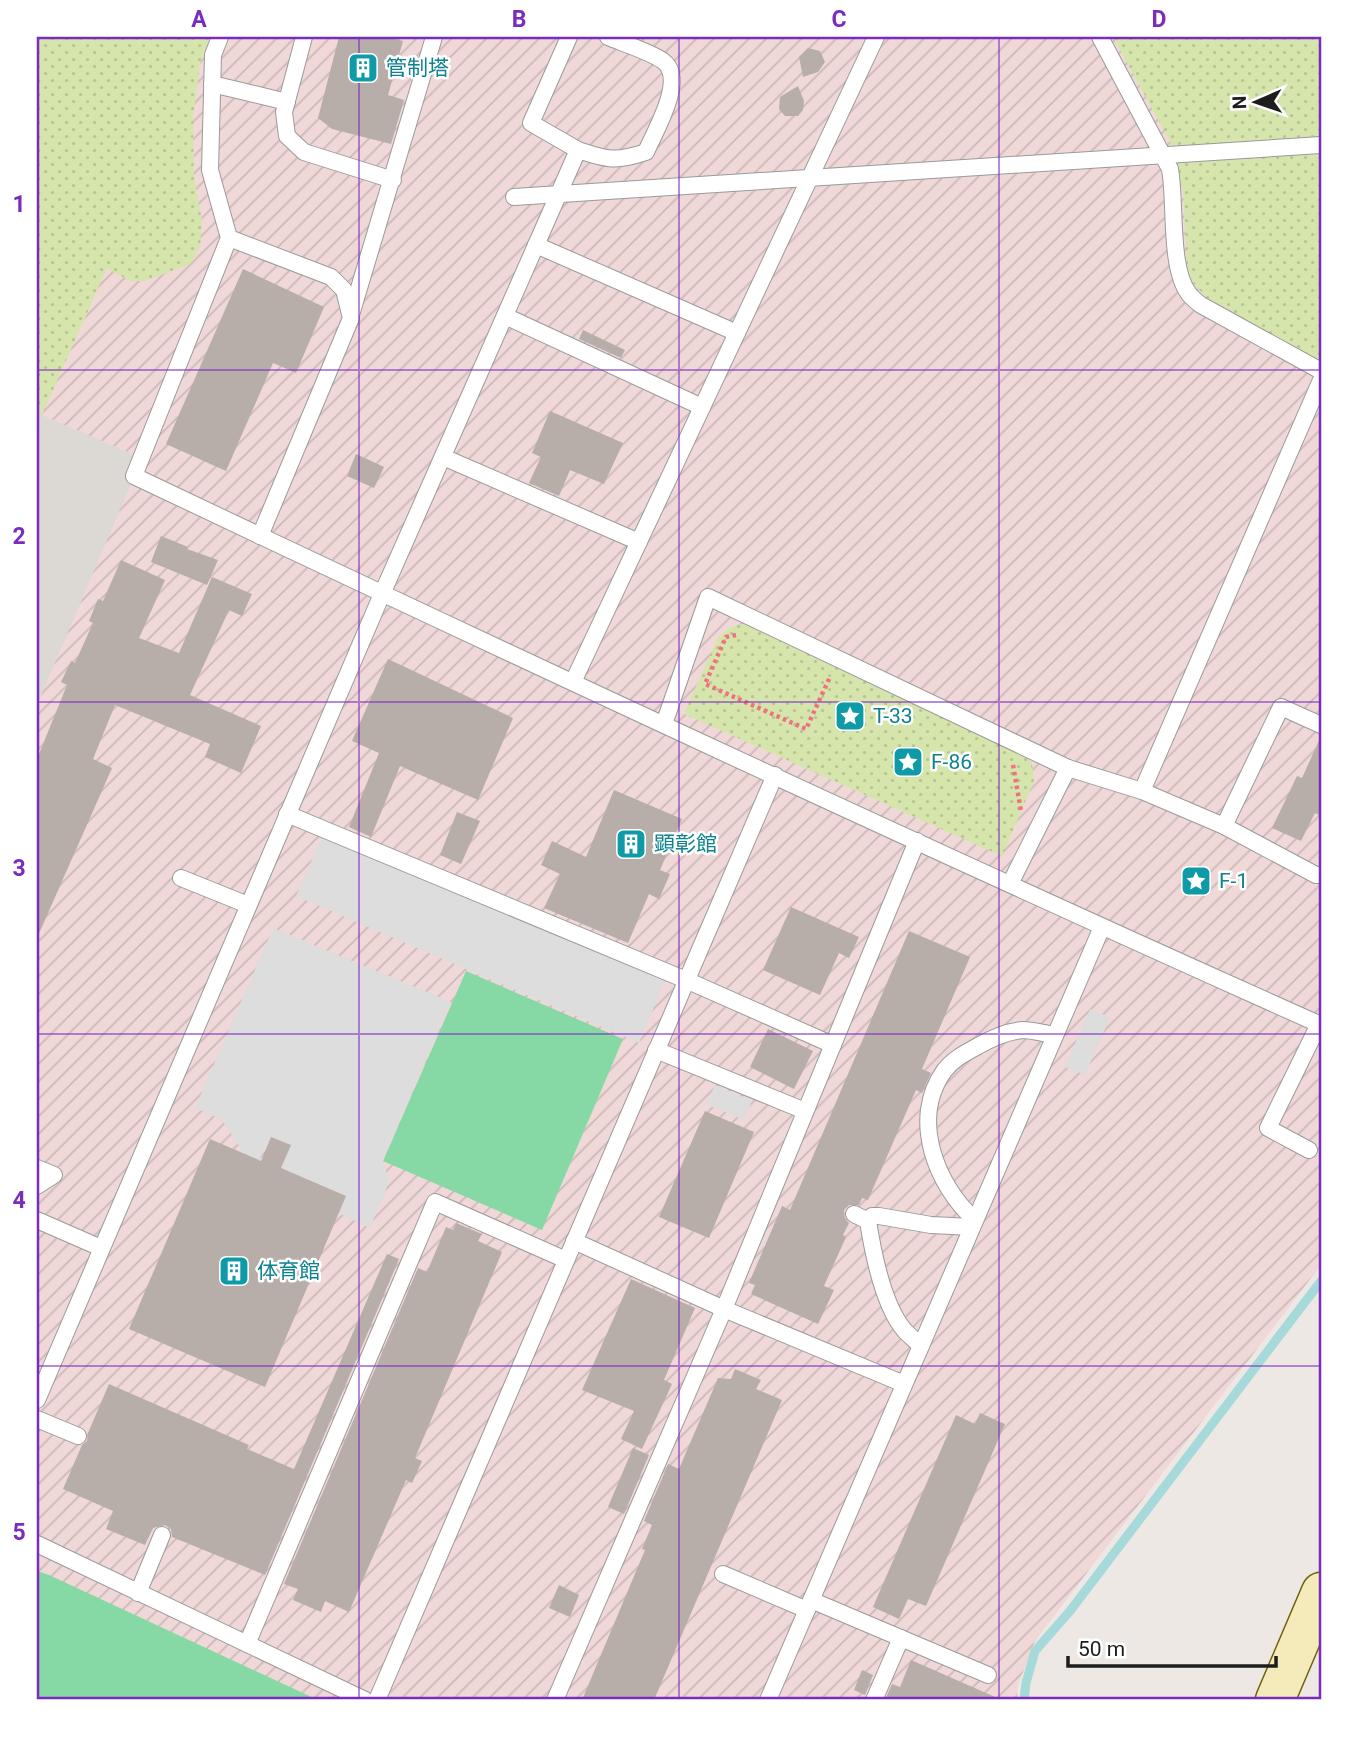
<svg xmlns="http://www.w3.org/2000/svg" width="1358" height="1737" font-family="Roboto,'Noto Sans JP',sans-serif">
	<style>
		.military { fill: url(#military-furrows) }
		.airport { fill: #dcd9d5 }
		.grass { fill: url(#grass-dots) }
		.pitch { fill: #86d9a5 }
		.parking { fill: #ddd }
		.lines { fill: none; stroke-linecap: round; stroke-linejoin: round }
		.stream { stroke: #a6d9d9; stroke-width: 9 }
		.building { fill: #b7ada9 }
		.lane-casing { stroke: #9a9a9a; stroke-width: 18 }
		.secondary-casing { stroke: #6d610b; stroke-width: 41 }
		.path { stroke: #f17182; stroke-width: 4.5; stroke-dasharray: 3.5 3.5; stroke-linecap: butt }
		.lane { stroke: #fff; stroke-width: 16 }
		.secondary { stroke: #f5ebba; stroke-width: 38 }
		.grid { fill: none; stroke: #7b2cbf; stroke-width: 2; stroke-opacity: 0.55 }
		.labels { text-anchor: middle; stroke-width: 5; stroke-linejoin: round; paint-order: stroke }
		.culture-label { font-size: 21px; fill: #0d838f; stroke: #fff; text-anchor: start }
		.neatline { fill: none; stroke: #7b2cbf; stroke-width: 2.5 }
		.grid-label { font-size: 23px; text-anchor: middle; font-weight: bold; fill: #7b2cbf }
	</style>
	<defs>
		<pattern id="military-furrows" width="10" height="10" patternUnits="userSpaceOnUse" patternTransform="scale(1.75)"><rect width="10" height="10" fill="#efd8d7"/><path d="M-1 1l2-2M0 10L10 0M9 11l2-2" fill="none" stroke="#ccb9b8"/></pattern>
		<pattern id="grass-dots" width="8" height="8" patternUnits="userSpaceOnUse" patternTransform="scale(1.75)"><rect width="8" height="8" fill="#d6e5ac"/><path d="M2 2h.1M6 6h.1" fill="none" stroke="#b7c494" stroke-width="1.8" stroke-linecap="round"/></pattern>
	</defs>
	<rect width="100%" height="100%" fill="#eee8e4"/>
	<!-- military -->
	<polygon class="military" points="37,37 1321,37 1321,1265 1035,1641 1018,1685 1017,1700 37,1700"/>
	<!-- airport -->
	<polygon class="airport" points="37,413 142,458 37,705"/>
	<!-- grass -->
	<g class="grass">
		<polygon points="37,37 210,37 200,63 193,118 194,178 202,220 200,247 190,264 145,281 130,281 107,268 42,415 37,413"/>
		<polygon points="1113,37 1321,37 1321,136 1173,147"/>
		<polygon points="1321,149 1321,356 1318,360 1206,297 1192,282 1187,269 1183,190 1174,159"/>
		<polygon points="741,624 753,624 1027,757 1032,764 1034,781 1002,856 684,714 718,637 729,628"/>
	</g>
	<!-- pitch -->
	<g class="pitch">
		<polygon points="466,971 623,1039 542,1230 383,1161"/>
		<polygon points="37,1571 49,1575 318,1700 37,1700"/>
	</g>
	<!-- parking -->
	<g class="parking">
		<polygon points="324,832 666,978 639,1043 296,896"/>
		<polygon points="273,928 451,1002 383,1161 389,1182 370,1228 338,1213 281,1168 290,1145 271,1137 259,1160 243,1153 225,1124 214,1116 195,1108"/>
		<polygon points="1090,1009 1110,1017 1085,1075 1065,1067"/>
		<polygon points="715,1085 752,1101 744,1120 706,1104"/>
	</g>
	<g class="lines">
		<!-- stream -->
		<polyline class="stream" points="1024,1700 1026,1683 1035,1651 1070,1611 1321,1281"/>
	</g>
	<!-- building -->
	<g class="building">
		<polygon points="339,37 387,37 403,41 388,95 404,100 391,144 332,129 318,118"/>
		<polygon points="808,48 820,51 825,62 818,72 803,77 799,57"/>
		<polygon points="798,86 804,101 803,110 798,116 785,116 779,109 780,97"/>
		<polygon points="243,269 324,307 296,373 273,363 226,471 166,444"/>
		<polygon points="583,330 625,350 621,358 579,339"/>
		<polygon points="550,411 623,443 604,484 570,470 559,496 529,483 541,457 532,453"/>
		<polygon points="356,454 384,467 374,488 347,476"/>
		<polygon points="161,536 188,547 187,549 218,560 207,585 151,562"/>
		<polygon points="121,560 165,580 139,638 179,653 212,577 252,594 242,616 229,610 190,695 261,726 241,773 205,757 210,744 115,705 93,759 112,768 37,938 37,759 67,685 61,682 71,661 75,663 93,623 89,621 98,599 103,601"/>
		<polygon points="388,659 513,718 478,800 400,766 371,837 349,827 379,753 352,741"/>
		<polygon points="1321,736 1321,816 1315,813 1301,841 1272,828 1297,776 1302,778"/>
		<polygon points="614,790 682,819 660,870 670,874 659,899 649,894 628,943 544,908 560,874 541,865 552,841 586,857"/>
		<polygon points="457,812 480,821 461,864 440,855"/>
		<polygon points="791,907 859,937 849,958 839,953 820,995 763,970"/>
		<polygon points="909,931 970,957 922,1069 931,1073 922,1093 916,1090 868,1200 862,1198 859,1205 849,1205 844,1210 845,1219 849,1223 843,1235 846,1237 824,1286 834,1290 818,1324 751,1294 755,1285 749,1283 782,1206 790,1210"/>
		<polygon points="768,1029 813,1051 794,1089 750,1067"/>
		<polygon points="705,1111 754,1132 709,1238 659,1217"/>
		<polygon points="271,1137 291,1145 281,1168 346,1196 265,1387 129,1329 210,1139 261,1161"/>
		<polygon points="456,1223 482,1234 478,1241 502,1252 415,1458 422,1461 412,1483 406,1480 349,1612 325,1601 321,1612 293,1600 298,1589 284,1584 418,1268 427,1272 446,1227 453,1230"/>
		<polygon points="387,1254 399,1259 265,1575 172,1537 171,1529 165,1525 153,1528 145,1545 106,1529 113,1511 63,1489 82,1445 87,1441 88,1433 109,1384 249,1445 247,1449 294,1469"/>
		<polygon points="631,1279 695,1308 664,1380 672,1384 642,1449 621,1439 634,1411 582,1390"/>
		<polygon points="735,1369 761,1380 756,1389 782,1400 654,1700 582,1700 645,1550 642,1549 652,1525 644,1521 668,1464 679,1469 718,1378 731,1379"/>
		<polygon points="980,1413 1005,1424 926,1606 908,1599 899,1619 873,1607 956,1415 975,1424"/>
		<polygon points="633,1448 649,1455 624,1514 608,1507"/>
		<polygon points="559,1585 579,1595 570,1617 549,1608"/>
		<polygon points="911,1660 1002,1700 885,1700 892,1684 900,1687"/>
		<polygon points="862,1670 873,1675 865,1695 854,1690"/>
	</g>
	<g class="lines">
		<!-- lane casing -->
		<g class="lane-casing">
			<g id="lane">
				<path d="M 220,37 L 213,55 L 210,170 L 229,238 L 134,476 C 528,663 923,847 1321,1025"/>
				<polyline points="304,37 284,112 287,136 304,152 393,180"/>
				<path d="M 1100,37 L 1170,169 C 1176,203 1169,268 1189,294 C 1192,298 1197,302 1201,305 L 1321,371"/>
				<polyline points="212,84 287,102"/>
				<path d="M 578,150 C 608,160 616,162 646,152 C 655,131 687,78 663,61 C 651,52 622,43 608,37"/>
				<polyline points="514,197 1321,145"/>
				<polyline points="229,238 331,277 344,290 351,318 260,536"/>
				<polyline points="536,245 737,333"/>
				<polyline points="351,315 434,37"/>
				<polyline points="505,316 702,407"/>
				<polyline points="443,457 639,542"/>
				<polyline points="573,682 876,37"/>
				<polyline points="664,724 708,597 1068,768 1142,791 1224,826 1316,875 1321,875"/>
				<polyline points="1142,791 1321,380"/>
				<polyline points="287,814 686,980 833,1045"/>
				<polyline points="1224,826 1281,707 1321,725"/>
				<polyline points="181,878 248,905"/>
				<polyline points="1010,884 1068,768"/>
				<polyline points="656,1050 805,1111"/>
				<polyline points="1309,1150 1268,1128 1319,1024"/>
				<polyline points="37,1168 54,1175 37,1186"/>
				<path d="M 854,1214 L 868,1221 C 873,1253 883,1306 905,1331 C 910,1336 916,1341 921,1346"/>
				<polyline points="37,1220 101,1248"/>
				<path d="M 975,1220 C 936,1185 910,1119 944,1071 C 953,1059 965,1053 978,1046 C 992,1038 1008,1031 1023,1030 C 1033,1030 1045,1034 1055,1035"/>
				<polyline points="868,1221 872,1216 879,1216 931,1225 972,1227"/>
				<polyline points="574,1241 724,1309 904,1384"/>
				<polyline points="37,1400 382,594 578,150 531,123 569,37"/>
				<polyline points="37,1419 78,1436"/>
				<polyline points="37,1544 365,1700"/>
				<polyline points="723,1574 807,1610"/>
				<polyline points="138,1593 162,1535"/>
				<polyline points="811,1600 988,1675"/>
				<polyline points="247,1644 435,1202 566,1260"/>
				<polyline points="377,1700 775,775"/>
				<polyline points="555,1700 724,1309 917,841"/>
				<polyline points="768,1700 1102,927"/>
				<polyline points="874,1700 901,1638"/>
			</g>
		</g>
		<!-- secondary casing -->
		<g class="secondary-casing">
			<polyline id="secondary" points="1275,1700 1321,1592"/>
		</g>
		<!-- path -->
		<g class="path">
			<polyline points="736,635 726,637 705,684 806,729 830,677"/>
			<polyline points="1013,765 1021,811"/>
		</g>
		<!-- lane -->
		<use href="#lane" class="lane"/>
		<!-- secondary -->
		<use href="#secondary" class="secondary"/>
	</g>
	<!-- grid -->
	<path class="grid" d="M 359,37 L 359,1700M 679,37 L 679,1700M 999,37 L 999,1700M 37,370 L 1321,370M 37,702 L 1321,702M 37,1034 L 1321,1034M 37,1366 L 1321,1366"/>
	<!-- icons -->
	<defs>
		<g id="building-square" transform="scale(1.575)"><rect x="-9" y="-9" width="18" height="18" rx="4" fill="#0f9aa8" stroke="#fff"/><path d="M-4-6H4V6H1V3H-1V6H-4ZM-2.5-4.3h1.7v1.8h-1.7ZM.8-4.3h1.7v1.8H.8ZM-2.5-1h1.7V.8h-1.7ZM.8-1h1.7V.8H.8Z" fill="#fff"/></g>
		<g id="sight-square" transform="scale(1.575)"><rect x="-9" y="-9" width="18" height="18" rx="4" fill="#0f9aa8" stroke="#fff"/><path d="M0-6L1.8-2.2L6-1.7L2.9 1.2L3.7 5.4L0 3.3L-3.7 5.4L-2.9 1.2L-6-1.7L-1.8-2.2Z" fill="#fff"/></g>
	</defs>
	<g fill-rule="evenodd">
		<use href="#building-square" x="363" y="68"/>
		<use href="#sight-square" x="850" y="716"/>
		<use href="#sight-square" x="908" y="762"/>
		<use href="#building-square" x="631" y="844"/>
		<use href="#sight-square" x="1196" y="881"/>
		<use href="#building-square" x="234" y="1271"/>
	</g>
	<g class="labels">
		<!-- culture labels -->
		<g class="culture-label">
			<text x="386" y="75">管制塔</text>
			<text x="873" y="723">T-33</text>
			<text x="931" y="769">F-86</text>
			<text x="654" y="851">顕彰館</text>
			<text x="1219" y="888">F-1</text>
			<text x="257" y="1278">体育館</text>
		</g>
	</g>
	<!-- border -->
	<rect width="1358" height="1737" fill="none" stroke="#ffffff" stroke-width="77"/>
	<!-- north arrow -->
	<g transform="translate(1256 102) rotate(268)" stroke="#ffffff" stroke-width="5" paint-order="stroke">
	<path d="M0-5L12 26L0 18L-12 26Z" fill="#1d1d1d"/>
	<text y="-10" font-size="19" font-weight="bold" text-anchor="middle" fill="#1d1d1d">N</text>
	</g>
	<!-- scale -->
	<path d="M1068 1656v10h208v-10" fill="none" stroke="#1d1d1d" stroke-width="3.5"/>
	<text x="1078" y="1656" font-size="21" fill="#1d1d1d" stroke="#ffffff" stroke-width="5" paint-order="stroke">50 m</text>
	<rect x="38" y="38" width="1282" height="1660" class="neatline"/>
	<g class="grid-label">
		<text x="199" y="27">A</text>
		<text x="519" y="27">B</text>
		<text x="839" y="27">C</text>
		<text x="1159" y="27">D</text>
		<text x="19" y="212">1</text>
		<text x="19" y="544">2</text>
		<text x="19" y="876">3</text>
		<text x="19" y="1208">4</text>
		<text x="19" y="1540">5</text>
	</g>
</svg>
